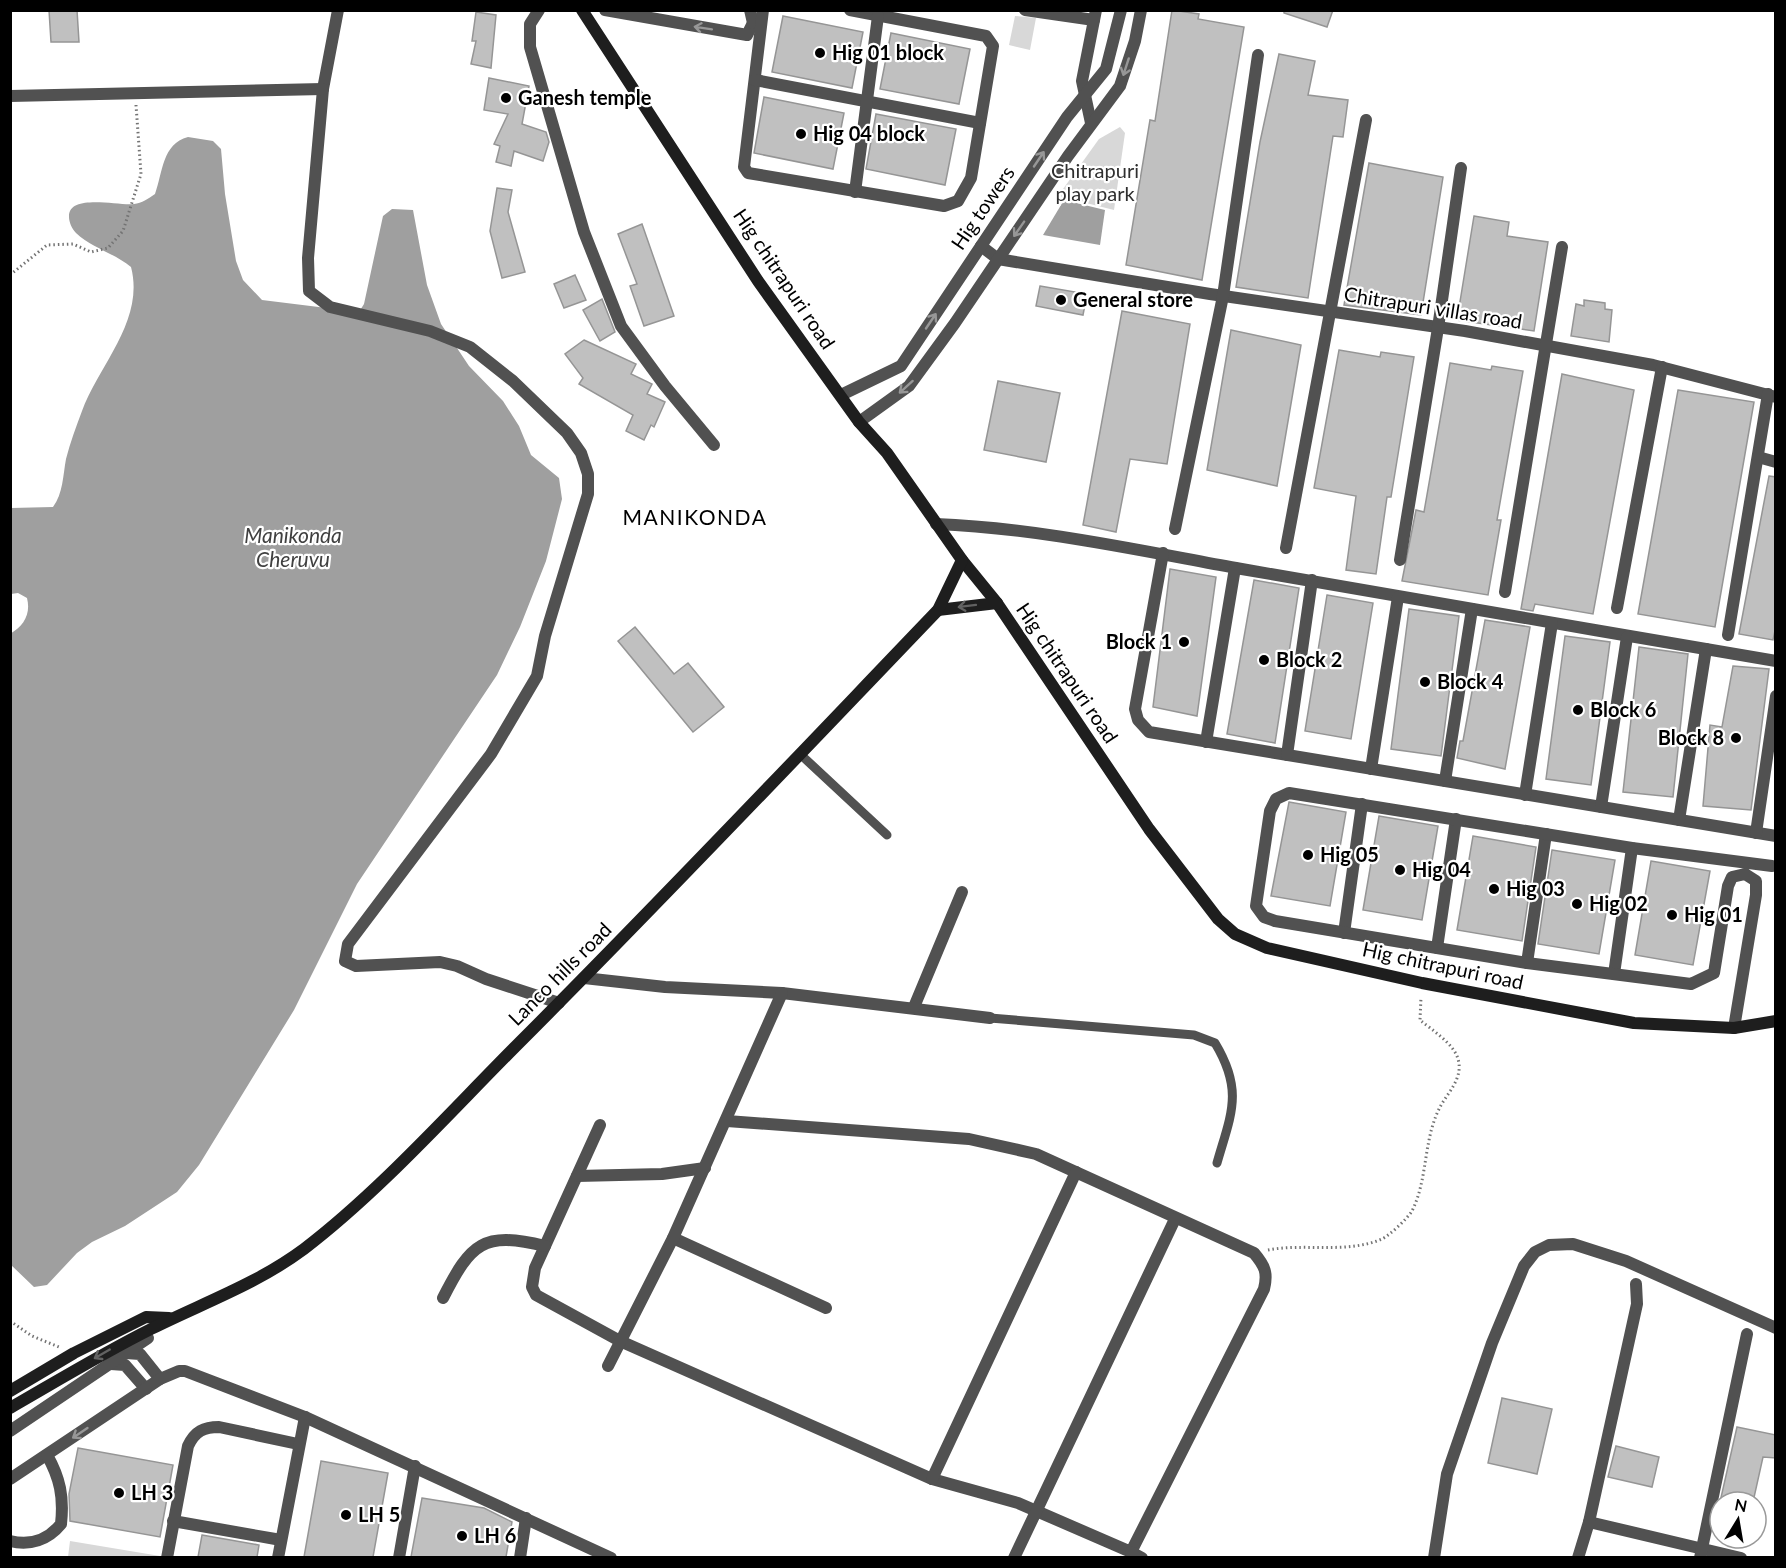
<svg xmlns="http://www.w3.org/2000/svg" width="1786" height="1568" font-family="Lato,sans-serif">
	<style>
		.green { fill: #d8d8d8 }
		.water { fill: #9f9f9f }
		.building { fill: #c0c0c0; stroke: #959595; stroke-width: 1.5 }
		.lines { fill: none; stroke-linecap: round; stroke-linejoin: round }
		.path { stroke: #737373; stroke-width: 3; stroke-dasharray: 1.5 3; stroke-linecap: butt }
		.lane { stroke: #515151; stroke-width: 9 }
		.street { stroke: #515151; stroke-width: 12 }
		.secondary { stroke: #1e1e1e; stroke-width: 12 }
		.oneway { stroke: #979797 }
		.oneway2 { stroke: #626262 }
		.poi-dot { fill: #000; stroke: #fff; stroke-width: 2 }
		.labels { text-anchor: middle; stroke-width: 4.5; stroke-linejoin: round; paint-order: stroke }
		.poi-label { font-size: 20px; font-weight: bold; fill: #000; stroke: #fff; text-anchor: start }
		.park-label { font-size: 20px; fill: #2f2f2f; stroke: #fff }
		.street-label { font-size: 20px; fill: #000; stroke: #fff }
		.neighbourhood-label { font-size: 21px; letter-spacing: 1.5px; fill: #000; stroke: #fff }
		.water-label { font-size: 21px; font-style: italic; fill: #404040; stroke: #fff }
	</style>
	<rect width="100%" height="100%" fill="#fff"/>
	<!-- green -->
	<g class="green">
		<polygon points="1015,16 1036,18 1030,50 1009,45"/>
		<polygon points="1120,127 1125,133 1114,210 1058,196 1099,139"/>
		<polygon points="70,1541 160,1556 159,1557 68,1557"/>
	</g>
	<!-- water -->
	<g class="water">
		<path d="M 188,137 L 213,141 L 221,149 L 225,194 L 236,261 L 243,280 L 262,300 L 359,312 L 364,304 L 383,216 L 392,209 L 413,210 L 427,285 L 441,324 L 469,366 L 503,401 L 519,426 L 531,455 L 559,478 L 562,499 L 546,561 L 520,627 L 497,675 L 357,884 L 294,1010 L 199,1165 L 177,1192 L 125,1226 L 92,1242 L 77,1253 L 47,1285 L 34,1287 L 10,1264 L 10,634 C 24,626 31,614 27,598 L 18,593 L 11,594 L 11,508 L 53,507 C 63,494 63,475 66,459 C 70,443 76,427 82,411 C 99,365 145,320 131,267 C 114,253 92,248 76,233 C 72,229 69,222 69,217 C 68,193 118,206 134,204 C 142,203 148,199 155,194 C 163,172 162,144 188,137 Z"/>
		<polygon points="1064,200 1105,210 1100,245 1043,235"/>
	</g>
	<!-- building -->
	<g class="building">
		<polygon points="49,10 77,10 79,42 51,42"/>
		<polygon points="1172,10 1199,14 1198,19 1244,27 1202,280 1126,265 1150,120 1155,121"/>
		<polygon points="1284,10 1333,10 1327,27 1284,13"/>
		<polygon points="476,12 496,15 491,68 471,64 476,41 472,41"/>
		<polygon points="783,16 863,32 852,88 772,72"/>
		<polygon points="891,33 970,49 959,104 880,89"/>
		<polygon points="1279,54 1315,61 1308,95 1348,100 1343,137 1333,136 1308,298 1236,287 1260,142"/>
		<polygon points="489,78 529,86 522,124 546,132 549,142 543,161 514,151 511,166 496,162 500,146 494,144 508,114 484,110"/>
		<polygon points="764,97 844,113 833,169 754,153"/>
		<polygon points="876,114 956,129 945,185 866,169"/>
		<polygon points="1369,163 1443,177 1421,315 1344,305"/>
		<polygon points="497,188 512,190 508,212 525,272 502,278 490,231"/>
		<polygon points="1474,216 1509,222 1507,236 1548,242 1534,331 1457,320"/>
		<polygon points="642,224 674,316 644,326 630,286 637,284 618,234"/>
		<polygon points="575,275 586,300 564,308 554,284"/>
		<polygon points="1040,286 1087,294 1083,315 1036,306"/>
		<polygon points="602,299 615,332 600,341 583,310"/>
		<polygon points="1584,300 1605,303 1605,309 1612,310 1609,342 1571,336 1576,304 1584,306"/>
		<polygon points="1122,311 1190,324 1167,464 1130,459 1116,532 1083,525"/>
		<polygon points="1231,330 1301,345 1277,486 1207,470"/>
		<polygon points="584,340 636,364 631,374 652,384 647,394 665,402 654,427 651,425 644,440 626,431 633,415 579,384 583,378 565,354"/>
		<polygon points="1339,350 1380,357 1381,352 1414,357 1391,497 1387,497 1376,574 1346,570 1356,496 1314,488"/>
		<polygon points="1450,363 1491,370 1492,366 1523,371 1497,520 1501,520 1488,595 1402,581 1416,510 1424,512"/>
		<polygon points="1562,374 1634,390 1593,614 1535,604 1533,611 1521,609"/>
		<polygon points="998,381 1060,393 1046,462 984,450"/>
		<polygon points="1678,390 1754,402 1715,627 1638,614"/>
		<polygon points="1769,476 1776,477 1776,626 1773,640 1739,634"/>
		<polygon points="1170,569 1216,577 1197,716 1153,707"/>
		<polygon points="1254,580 1299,588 1275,743 1227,734"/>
		<polygon points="1327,595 1373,603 1351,739 1305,731"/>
		<polygon points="1409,609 1459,616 1441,756 1391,749"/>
		<polygon points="1485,620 1530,627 1505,769 1457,758 1460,741 1463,741"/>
		<polygon points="635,627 674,674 688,663 724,707 693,732 618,641"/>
		<polygon points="1565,636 1610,642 1591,785 1546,779"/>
		<polygon points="1639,647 1688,654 1673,797 1623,792"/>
		<polygon points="1733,666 1769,669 1751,810 1703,806 1710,725 1722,727"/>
		<polygon points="1289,802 1346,812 1330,906 1271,896"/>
		<polygon points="1379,816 1438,826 1422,920 1363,910"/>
		<polygon points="1473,836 1536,847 1522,941 1457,930"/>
		<polygon points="1552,850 1615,860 1599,954 1538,944"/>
		<polygon points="1651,861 1710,871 1693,965 1635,955"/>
		<polygon points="1502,1398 1552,1409 1537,1474 1488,1463"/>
		<polygon points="1737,1427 1776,1435 1776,1458 1763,1457 1753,1502 1720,1502"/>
		<polygon points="1616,1446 1659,1457 1652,1487 1608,1477"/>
		<polygon points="78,1448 173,1465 160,1537 70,1521 69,1494"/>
		<polygon points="321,1461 388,1473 373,1557 304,1557"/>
		<polygon points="422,1498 484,1508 512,1522 506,1557 411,1557"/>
		<polygon points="202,1535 259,1545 257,1557 198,1557"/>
	</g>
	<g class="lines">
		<!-- path -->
		<g class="path">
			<polyline points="10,275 47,245 73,244 91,252 108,248 123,231 141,174 136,105"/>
			<path d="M 1268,1250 C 1304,1243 1347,1254 1382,1239 C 1390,1235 1407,1219 1412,1211 C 1428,1179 1423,1142 1439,1109 C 1446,1094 1464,1079 1458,1059 C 1454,1044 1432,1030 1420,1020 L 1421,997"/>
			<polyline points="10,1321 32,1336 59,1347"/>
		</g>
		<!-- lane -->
		<g class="lane">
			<polyline points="800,754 887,835"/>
			<path d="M 990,1018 L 1194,1035 L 1215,1043 C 1244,1091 1231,1114 1217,1163"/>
		</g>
		<!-- street -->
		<g class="street">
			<polyline points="338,10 323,89 308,258 309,291 330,307 430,331 470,347 513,381 567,433 581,453 588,474 588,494 545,636 537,676 491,754 348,944 345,961 356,966 440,962 457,966 486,979 559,1003"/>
			<polyline points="539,10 530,24 530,47 584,232 621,326 665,386 714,445"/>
			<polyline points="605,10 747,35 753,23"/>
			<polyline points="750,10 753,23"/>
			<polyline points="763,10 744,167 748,173 944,206 958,201 971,178 993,46 986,36 850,10"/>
			<polyline points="1025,10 1094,20"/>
			<polyline points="755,80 980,123"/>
			<polyline points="10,96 323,89"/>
			<polyline points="1091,123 1082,81 1096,10"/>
			<polyline points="855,192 878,16"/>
			<polyline points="981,246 998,259 1210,294 1465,331 1653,365 1776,397"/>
			<polyline points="841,395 901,366 1067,117 1106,69 1121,10"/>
			<polyline points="859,422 909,386 955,323 1068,156 1120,86 1135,41 1141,10"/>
			<polyline points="1758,457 1776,462"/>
			<path d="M 936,524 C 1037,528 1137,550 1236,568 C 1416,600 1596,630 1776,661"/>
			<polyline points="1175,529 1223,296 1258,55"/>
			<polyline points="1286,548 1366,120"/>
			<polyline points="1163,553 1135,709 1138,720 1149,732 1776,836"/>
			<polyline points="1400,560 1438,328 1461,168"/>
			<polyline points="1505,592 1562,247"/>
			<polyline points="1617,608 1662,367"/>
			<polyline points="1728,635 1768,394"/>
			<polyline points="1206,742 1235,568"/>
			<polyline points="1287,755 1312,580"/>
			<polyline points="1371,769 1398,597"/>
			<polyline points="1445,781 1472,609"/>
			<polyline points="1525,795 1552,623"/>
			<polyline points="1601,807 1627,637"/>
			<polyline points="1679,820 1706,649"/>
			<polyline points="1756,833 1776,696"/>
			<polyline points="1344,933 1362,804"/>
			<polyline points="1437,948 1456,819"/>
			<polyline points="1527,963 1546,834"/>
			<polyline points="1614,974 1632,848"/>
			<polyline points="584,978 665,987 782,993 990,1018"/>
			<polyline points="914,1007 962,892"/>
			<polyline points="1734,1028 1756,895 1756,881 1745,874 1732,877 1728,886 1714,973 1691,984 1527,963 1275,921 1264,917 1256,906 1270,811 1276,799 1289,793 1632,848 1772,866"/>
			<path d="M 600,1125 L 535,1268 L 532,1287 L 536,1295 L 620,1341 L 932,1479 L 1018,1503 L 1131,1552 L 1264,1289 C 1268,1273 1265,1266 1254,1253 L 1036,1154 L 969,1139 L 727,1121"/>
			<polyline points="577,1176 662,1174 705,1168"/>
			<polyline points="673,1238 826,1308"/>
			<path d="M 443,1298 C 471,1243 483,1231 545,1246"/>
			<polyline points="126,1353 140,1354 160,1379"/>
			<polyline points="111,1364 125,1365 146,1389"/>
			<polyline points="608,1366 673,1238 782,993"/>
			<polyline points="10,1431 148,1338"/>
			<polyline points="10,1479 160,1379 179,1371 185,1371 305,1417 611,1558"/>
			<polyline points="932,1479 1076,1172"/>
			<polyline points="173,1521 281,1540"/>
			<polyline points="1589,1522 1741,1558"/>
			<path d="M 10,1541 C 30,1546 48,1540 61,1524 C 64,1497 60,1478 47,1455"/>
			<polyline points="1131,1552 1142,1558"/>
			<path d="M 167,1558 L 188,1446 C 195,1431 204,1427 219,1427 L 298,1444"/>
			<polyline points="278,1558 305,1417"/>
			<polyline points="399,1558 415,1466"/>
			<polyline points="520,1558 526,1518"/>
			<polyline points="1014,1558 1175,1219"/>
			<polyline points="1434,1558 1447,1474 1492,1343 1524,1266 1535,1252 1549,1245 1573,1244 1626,1261 1776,1328"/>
			<polyline points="1578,1558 1589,1522 1637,1304 1636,1284"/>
			<polyline points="1700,1558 1747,1334"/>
		</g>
		<!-- secondary -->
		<g class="secondary">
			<polyline points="582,10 758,281 859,422 887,453 962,560 997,603 1149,829 1218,919 1235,934 1267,948 1422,983 1634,1023 1734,1028 1776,1021"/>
			<polyline points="938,610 997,603"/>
			<polyline points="10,1391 74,1353 146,1317 169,1318"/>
			<path d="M 10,1408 C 57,1381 103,1353 151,1329 C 203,1303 257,1284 304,1249 C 380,1191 452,1110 519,1043 C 661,901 799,755 938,610 L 962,560"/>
		</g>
	</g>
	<!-- one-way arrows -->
	<defs><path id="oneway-shaft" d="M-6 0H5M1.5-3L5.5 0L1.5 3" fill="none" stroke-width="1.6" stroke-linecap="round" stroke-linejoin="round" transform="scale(1.5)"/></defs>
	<g class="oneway">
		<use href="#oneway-shaft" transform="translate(703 28) rotate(-171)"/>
		<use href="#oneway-shaft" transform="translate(1126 67) rotate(108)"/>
		<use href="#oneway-shaft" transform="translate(1039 159) rotate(-56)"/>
		<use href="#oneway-shaft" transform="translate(1019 229) rotate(125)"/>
		<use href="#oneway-shaft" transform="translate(931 321) rotate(-56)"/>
		<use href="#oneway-shaft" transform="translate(906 387) rotate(138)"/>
		<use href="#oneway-shaft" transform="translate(80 1433) rotate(146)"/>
	</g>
	<g class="oneway2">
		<use href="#oneway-shaft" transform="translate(967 606) rotate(173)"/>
		<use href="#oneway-shaft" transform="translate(102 1354) rotate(150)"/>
	</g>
	<!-- markers -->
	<g class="poi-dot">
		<circle cx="820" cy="53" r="6"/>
		<circle cx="506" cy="98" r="6"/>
		<circle cx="801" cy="134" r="6"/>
		<circle cx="1061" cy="300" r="6"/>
		<circle cx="1184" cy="642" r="6"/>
		<circle cx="1264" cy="660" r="6"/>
		<circle cx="1425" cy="682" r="6"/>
		<circle cx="1578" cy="710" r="6"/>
		<circle cx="1736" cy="738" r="6"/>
		<circle cx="1308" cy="855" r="6"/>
		<circle cx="1400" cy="870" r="6"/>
		<circle cx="1494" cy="889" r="6"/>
		<circle cx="1577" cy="904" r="6"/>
		<circle cx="1672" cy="915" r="6"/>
		<circle cx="119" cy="1493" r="6"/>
		<circle cx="346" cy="1515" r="6"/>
		<circle cx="462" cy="1536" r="6"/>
	</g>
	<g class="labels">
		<!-- poi labels -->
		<g class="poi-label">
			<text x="832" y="60">Hig 01 block</text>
			<text x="518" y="105">Ganesh temple</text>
			<text x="813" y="141">Hig 04 block</text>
			<text x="1073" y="307">General store</text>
			<text x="1172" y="649" text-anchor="end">Block 1</text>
			<text x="1276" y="667">Block 2</text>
			<text x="1437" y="689">Block 4</text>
			<text x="1590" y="717">Block 6</text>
			<text x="1724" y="745" text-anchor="end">Block 8</text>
			<text x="1320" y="862">Hig 05</text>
			<text x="1412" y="877">Hig 04</text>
			<text x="1506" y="896">Hig 03</text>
			<text x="1589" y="911">Hig 02</text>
			<text x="1684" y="922">Hig 01</text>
			<text x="131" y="1500">LH 3</text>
			<text x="358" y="1522">LH 5</text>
			<text x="474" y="1543">LH 6</text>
		</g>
		<!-- park labels -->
		<g class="park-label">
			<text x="1095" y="178">Chitrapuri<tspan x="1095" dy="23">play park</tspan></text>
		</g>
		<!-- street labels -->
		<g class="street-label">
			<text transform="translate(983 208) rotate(-56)" y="7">Hig towers</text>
			<text transform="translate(784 279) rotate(56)" y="7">Hig chitrapuri road</text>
			<text transform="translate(1433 308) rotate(9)" y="7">Chitrapuri villas road</text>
			<text transform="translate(1067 673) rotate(56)" y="7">Hig chitrapuri road</text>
			<text transform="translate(1443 966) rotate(12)" y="7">Hig chitrapuri road</text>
			<text transform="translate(560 974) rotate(-45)" y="7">Lanco hills road</text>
		</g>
		<!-- neighbourhood labels -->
		<g class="neighbourhood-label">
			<text x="695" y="525">MANIKONDA</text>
		</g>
		<!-- water labels -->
		<g class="water-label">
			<text x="293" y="543">Manikonda<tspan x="293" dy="24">Cheruvu</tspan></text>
		</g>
	</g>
	<!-- border -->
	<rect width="1786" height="1568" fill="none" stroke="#000000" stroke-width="24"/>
	<!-- north arrow -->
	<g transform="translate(1738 1520) rotate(11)"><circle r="28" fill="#ffffff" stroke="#999999" stroke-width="1.5"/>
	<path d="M0-4.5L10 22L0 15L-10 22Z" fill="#000000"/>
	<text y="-9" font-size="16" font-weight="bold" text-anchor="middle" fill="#000000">N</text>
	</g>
</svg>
